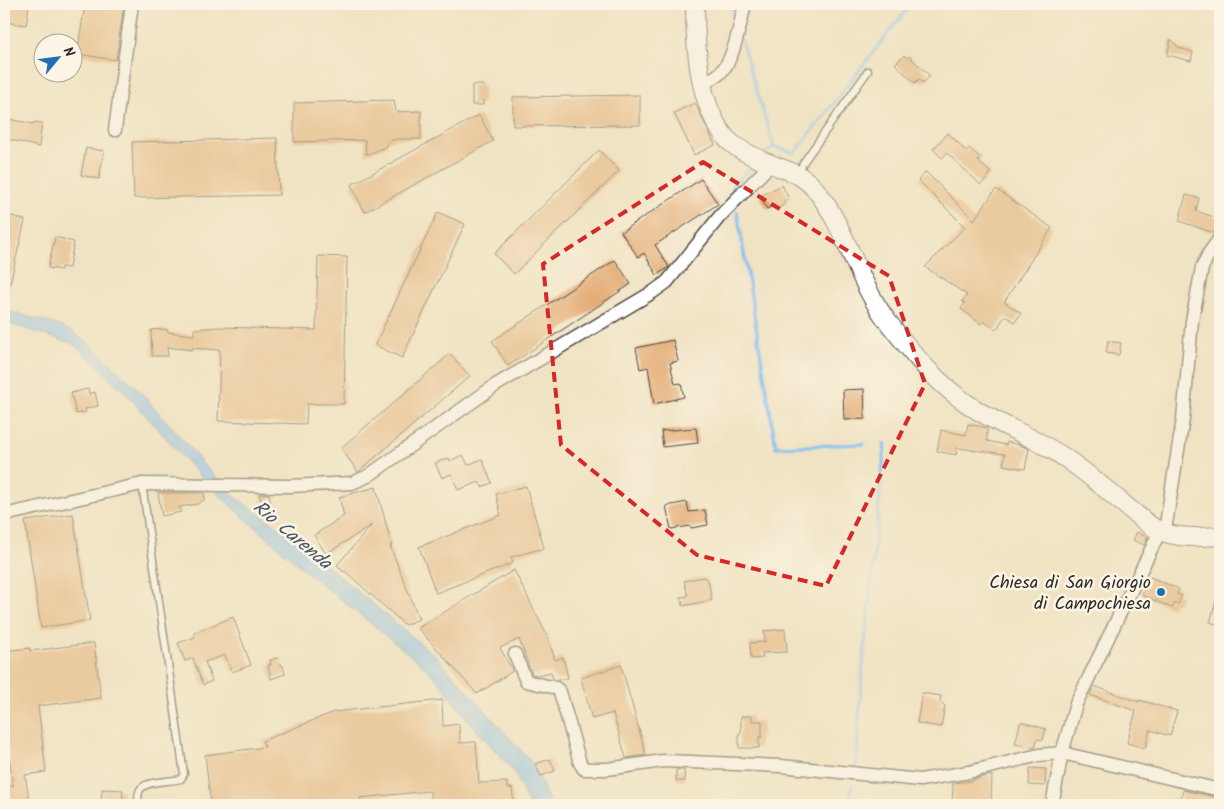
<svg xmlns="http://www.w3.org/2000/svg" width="1224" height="809" font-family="Kalam,sans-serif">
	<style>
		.water { fill: #80bdf3; stroke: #56748f }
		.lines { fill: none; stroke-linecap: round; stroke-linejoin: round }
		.stream { stroke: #80bdf3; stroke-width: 3 }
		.building { fill: #e3ab73 }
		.service-casing { stroke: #494742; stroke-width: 9 }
		.minor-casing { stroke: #494742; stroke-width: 15 }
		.secondary-casing { stroke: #494742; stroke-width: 20 }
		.service { stroke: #fff; stroke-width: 6 }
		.minor { stroke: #fff; stroke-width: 12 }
		.secondary { stroke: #fff; stroke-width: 18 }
		.marked { fill: none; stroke: #d62828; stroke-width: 4; stroke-dasharray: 10 6; stroke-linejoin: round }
		.poi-dot { fill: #1f6fb2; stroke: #fcf5e5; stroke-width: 2 }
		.labels { text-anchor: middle; stroke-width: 5; stroke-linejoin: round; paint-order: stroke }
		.poi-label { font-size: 18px; fill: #2b2b2b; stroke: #fcf5e5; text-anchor: end }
		.water-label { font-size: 19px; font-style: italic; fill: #445767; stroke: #fcf5e5 }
	</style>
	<rect width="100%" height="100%" fill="#fcf5e5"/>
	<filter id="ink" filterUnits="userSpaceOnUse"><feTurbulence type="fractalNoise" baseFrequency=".02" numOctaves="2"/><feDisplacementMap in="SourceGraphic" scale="10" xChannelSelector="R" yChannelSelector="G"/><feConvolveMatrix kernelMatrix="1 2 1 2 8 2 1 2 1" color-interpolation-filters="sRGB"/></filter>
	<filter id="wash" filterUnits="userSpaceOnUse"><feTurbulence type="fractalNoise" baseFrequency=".0096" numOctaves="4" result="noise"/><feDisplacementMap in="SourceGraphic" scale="20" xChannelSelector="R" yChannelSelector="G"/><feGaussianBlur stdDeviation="1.12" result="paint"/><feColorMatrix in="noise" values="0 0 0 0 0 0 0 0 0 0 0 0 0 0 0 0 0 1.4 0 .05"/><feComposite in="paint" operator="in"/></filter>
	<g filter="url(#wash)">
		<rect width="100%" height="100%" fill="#f0e3c3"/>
		<!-- water -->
		<polygon class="water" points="4,310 55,324 69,330 87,342 138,389 191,449 201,462 232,495 287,533 437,657 533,764 551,805 529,805 514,772 463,714 440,683 424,666 309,574 229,504 199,475 133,401 94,362 73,344 4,322"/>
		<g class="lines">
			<!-- stream -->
			<g class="stream">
				<polyline points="730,4 736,22"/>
				<polyline points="741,40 774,147"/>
				<polyline points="774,147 795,153 903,14 913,4"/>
				<polyline points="767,152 774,147"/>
				<polyline points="734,190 733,185 752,167"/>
				<polyline points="737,211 776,447 864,444"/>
				<polyline points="856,767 862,675 885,444 883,444"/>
				<polyline points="848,805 852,785"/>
			</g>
		</g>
		<g id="blocks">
			<!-- building -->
			<g class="building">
				<polygon points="4,4 29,5 26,25 4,22"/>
				<polygon points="85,4 124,4 116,60 77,54"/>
				<polygon points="1171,39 1179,48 1193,52 1191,61 1167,55"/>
				<polygon points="904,55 907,58 909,56 930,76 923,83 919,79 915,83 895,64"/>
				<polygon points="472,85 484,85 483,105 472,105"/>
				<polygon points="640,95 640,125 513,126 513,97"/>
				<polygon points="394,100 396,112 421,111 421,139 396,139 387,142 387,146 371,153 366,154 365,140 294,142 294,103"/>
				<polygon points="695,103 715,145 694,155 674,113"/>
				<polygon points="479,115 493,141 365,212 351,185"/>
				<polygon points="4,118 33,124 34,122 42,123 39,147 4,138"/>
				<polygon points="948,133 966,151 969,148 981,158 978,161 991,173 981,185 947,153 942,158 933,149"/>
				<polygon points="277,138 279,195 134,198 132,142"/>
				<polygon points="86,148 104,151 99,179 81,175"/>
				<polygon points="599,150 619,171 514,274 494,254"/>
				<polygon points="926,172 974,220 996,189 1052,228 1004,302 1021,313 1015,322 1005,316 996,330 983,321 981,324 961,309 965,303 962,301 967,295 925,267 965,227 918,180"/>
				<polygon points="701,179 718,204 655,245 669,267 657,275 644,253 638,257 621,232"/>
				<polygon points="782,185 789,199 784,201 785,204 777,209 775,205 767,209 760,196"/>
				<polygon points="1186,195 1199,198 1196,211 1220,219 1220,230 1214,233 1179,221"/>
				<polygon points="438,212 465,224 402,358 375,345"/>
				<polygon points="4,214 25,220 7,297 4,296"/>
				<polygon points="55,237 74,242 69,268 61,267 61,270 48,268"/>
				<polygon points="318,256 347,257 344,404 307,404 306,424 218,421 220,350 192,348 192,350 167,347 168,356 152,356 151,330 167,329 167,332 194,335 194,329 220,327 316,330"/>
				<polygon points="615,260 631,284 508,366 492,341"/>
				<polygon points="673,340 678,361 670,363 675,384 681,383 684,397 654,404 648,367 640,369 636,348"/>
				<polygon points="1108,341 1121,343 1119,355 1106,353"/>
				<polygon points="450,354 470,376 358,472 341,448"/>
				<polygon points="88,389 89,394 95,392 98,406 85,409 86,412 76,414 71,393"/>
				<polygon points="864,389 865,419 844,420 843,390"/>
				<polygon points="968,424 987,428 987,441 1006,445 1007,442 1020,445 1029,449 1025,469 1003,465 1005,454 957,448 956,455 937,451 941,430 966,435"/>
				<polygon points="696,428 698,443 663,447 661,431"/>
				<polygon points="463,455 468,465 482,459 492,483 482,487 479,482 458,490 451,474 442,478 435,463 449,458 450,461"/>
				<polygon points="526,486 544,548 511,557 513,563 436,593 419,547 501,515 496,494"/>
				<polygon points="376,487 392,546 390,546 419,619 405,625 345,571 344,572 337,565 372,525 326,554 314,535 344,516 339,497"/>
				<polygon points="158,493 204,493 205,499 198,504 179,507 181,512 162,516"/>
				<polygon points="259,494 269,494 274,519 269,521"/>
				<polygon points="687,502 689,512 705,510 708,525 691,528 690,526 671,529 666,506"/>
				<polygon points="73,514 90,620 41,628 25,521"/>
				<polygon points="1137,532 1148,538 1144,545 1133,540"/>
				<polygon points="514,570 548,638 555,660 563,657 568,678 558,680 553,679 551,672 537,675 532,674 519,639 500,648 513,671 477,694 418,628"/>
				<polygon points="703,577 708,580 712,600 683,606 681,597 688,596 684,581"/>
				<polygon points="1150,577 1179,589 1177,594 1182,596 1178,604 1175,603 1172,608 1142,595"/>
				<polygon points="1218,594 1220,594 1220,625 1210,622"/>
				<polygon points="233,617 251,665 232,672 225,655 205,662 212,681 203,685 193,658 185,661 178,643 195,637 194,633"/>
				<polygon points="785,629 787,652 762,653 763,658 751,659 750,643 765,642 764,631"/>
				<polygon points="94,643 101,698 38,706 46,772 25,775 30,805 4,805 4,787 13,786 4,716 4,651 30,648 30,651"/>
				<polygon points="278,658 282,666 283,666 285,674 271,679 268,665 271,665 270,660"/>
				<polygon points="621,665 646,755 626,758 613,713 592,719 581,678"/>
				<polygon points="1094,686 1139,702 1139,700 1177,711 1170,736 1150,730 1145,748 1127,743 1136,711 1090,695"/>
				<polygon points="922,693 941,696 940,702 945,706 941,727 917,723"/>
				<polygon points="442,700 443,726 459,724 460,743 476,742 479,783 507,782 507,788 512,788 514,805 431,805 430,791 360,798 361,805 211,805 205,755 265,747 262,741 334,712"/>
				<polygon points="741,716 752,716 752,721 762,721 762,737 759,737 759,748 739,748 739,733 741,733"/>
				<polygon points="1022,722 1046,729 1043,740 1037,739 1035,748 1015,744 1020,723"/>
				<polygon points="550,759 555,771 541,776 535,764"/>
				<polygon points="1030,768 1046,769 1045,786 1029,785"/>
				<polygon points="676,770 684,770 685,781 676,781"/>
				<polygon points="992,775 991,805 952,805 953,783 972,781 972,780"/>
				<polygon points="102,789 123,790 122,805 101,805"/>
				<polygon points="1183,790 1220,798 1220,805 1192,805 1180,802"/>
			</g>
		</g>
	</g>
	<g filter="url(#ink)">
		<use href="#blocks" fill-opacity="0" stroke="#494742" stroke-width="1"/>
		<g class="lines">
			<!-- service casing -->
			<g class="service-casing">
				<g id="service">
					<polyline points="799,173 803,163 868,71"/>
					<path d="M 138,805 C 138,801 138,796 139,792 C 142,780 170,782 181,779 L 184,774 L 142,484"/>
				</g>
			</g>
			<!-- minor casing -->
			<g class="minor-casing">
				<g id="minor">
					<path d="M 702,84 C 709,80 717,77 722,71 C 735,56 740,23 745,4"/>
					<polyline points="115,130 132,4"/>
					<polyline points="4,515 142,484 290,486 352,483 368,476 496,385 653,292 667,282 720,216 771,164"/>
					<polyline points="515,654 526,681 556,688 560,692 580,763 584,769 607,769 663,761 691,762 781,766 920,780 969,772 1039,755 1062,753 1220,790"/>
					<polyline points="1052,805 1062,753 1076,704 1160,531 1166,524 1183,419 1192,321 1202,268 1209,253 1220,238"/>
				</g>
			</g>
			<!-- secondary casing -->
			<g class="secondary-casing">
				<path id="secondary" d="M 695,4 C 695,45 698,106 727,139 C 736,149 749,154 761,160 C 785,171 802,171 819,194 C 848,233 858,283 888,322 C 912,353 938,385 972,407 C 1002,427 1038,438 1068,460 C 1090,475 1110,493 1131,510 C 1140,517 1150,527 1160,531 C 1179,539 1201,537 1220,536"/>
			</g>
			<!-- service -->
			<use href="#service" class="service"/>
			<!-- minor -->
			<use href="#minor" class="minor"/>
			<!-- secondary -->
			<use href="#secondary" class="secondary"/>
		</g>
	</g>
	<!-- marked area -->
	<path d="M0 0H1224V809H0ZM 703,162 L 889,276 L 925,384 L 826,586 L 697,555 L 561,445 L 543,264 Z" fill="#f0e3c3" fill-opacity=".55" fill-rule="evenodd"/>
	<path class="marked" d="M 703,162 L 889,276 L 925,384 L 826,586 L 697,555 L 561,445 L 543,264 Z"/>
	<!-- markers -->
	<circle class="poi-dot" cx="1161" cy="592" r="5"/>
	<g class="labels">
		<!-- poi labels -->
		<g class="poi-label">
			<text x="1151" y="588">Chiesa di San Giorgio<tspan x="1151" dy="21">di Campochiesa</tspan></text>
		</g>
		<!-- water labels -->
		<g class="water-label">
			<text transform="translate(293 534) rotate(40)" y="7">Rio Carenda</text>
		</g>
	</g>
	<!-- margin -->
	<rect width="1224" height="809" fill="none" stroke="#fcf5e5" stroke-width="20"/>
	<!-- north arrow -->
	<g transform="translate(58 58) rotate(61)"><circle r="24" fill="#fcf5e5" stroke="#a8a49b"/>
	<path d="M0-4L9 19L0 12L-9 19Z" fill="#1f6fb2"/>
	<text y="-8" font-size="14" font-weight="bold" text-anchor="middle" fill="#2b2b2b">N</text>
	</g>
</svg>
